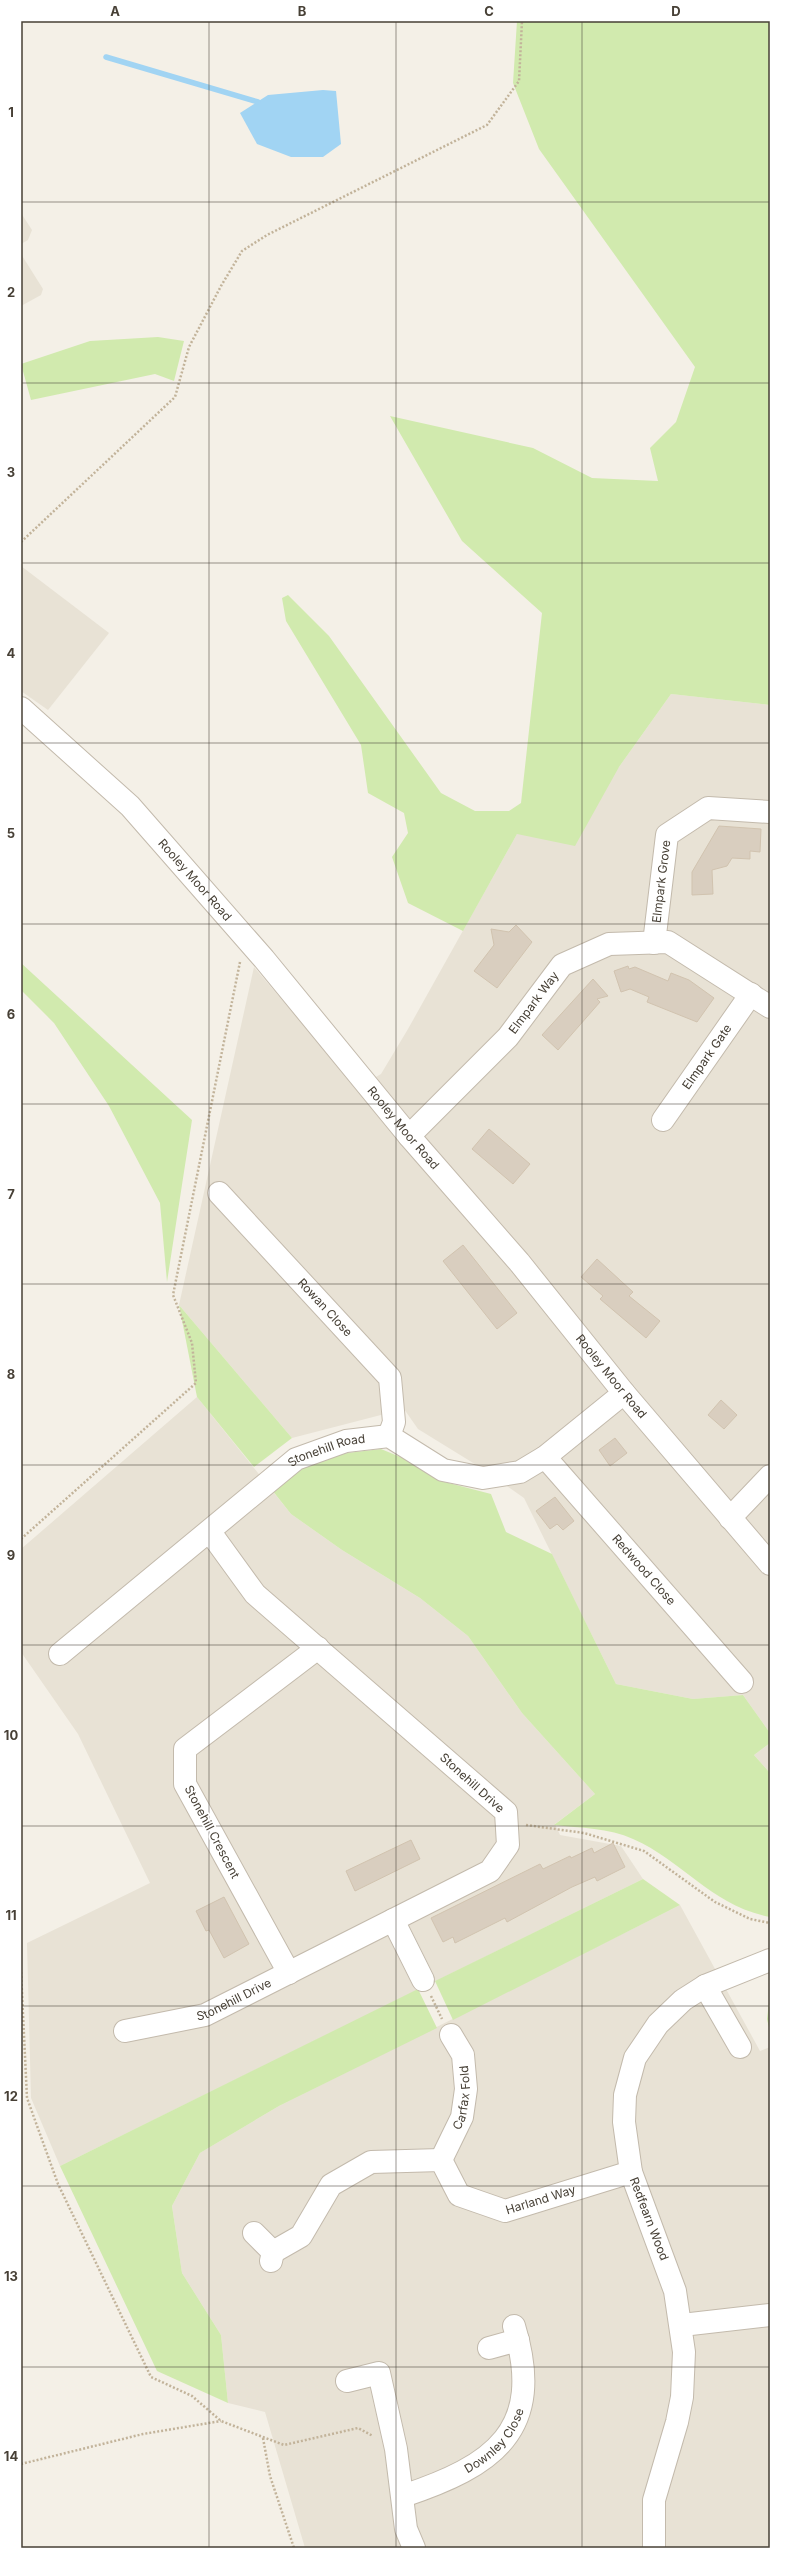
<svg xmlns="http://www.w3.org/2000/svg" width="791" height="2569" font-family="Inter,sans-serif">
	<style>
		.residential { fill: #e8e2d5 }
		.green { fill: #d1eaae }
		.water { fill: #a1d4f3 }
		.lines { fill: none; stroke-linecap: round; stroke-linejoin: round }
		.stream { stroke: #a1d4f3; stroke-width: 5.5 }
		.building { fill: #d9cebf; stroke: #d1c3af }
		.minor-casing { stroke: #c3baac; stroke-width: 24 }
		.path { stroke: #c2b39a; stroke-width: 2.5; stroke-dasharray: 2 2; stroke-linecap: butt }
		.minor { stroke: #fff; stroke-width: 22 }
		.grid { fill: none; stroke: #474036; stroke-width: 1; stroke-opacity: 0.55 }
		.labels { text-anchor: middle; stroke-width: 3.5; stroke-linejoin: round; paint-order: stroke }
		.street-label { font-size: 12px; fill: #474036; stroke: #fff }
		.neatline { fill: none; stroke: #474036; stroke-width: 1.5 }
		.grid-label { font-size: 13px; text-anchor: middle; font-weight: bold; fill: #474036 }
	</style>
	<rect width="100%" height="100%" fill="#f4f0e7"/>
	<!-- residential -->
	<g class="residential">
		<polygon points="21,213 32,230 28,240 21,244"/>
		<polygon points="21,254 43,289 41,295 21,306"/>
		<polygon points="21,566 109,633 48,710 21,691"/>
		<polygon points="671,694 770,705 770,1733 743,1695 693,1699 616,1684 524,1498 478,1466 418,1429 404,1409 292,1438 179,1305 254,967 357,1088 381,1074 408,1029 517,834 619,767"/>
		<polygon points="197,1397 291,1514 342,1550 420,1598 468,1636 522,1713 595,1794 555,1824 560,1835 621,1846 643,1879 60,2166 31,2098 27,1943 150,1883 78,1734 21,1652 21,1549"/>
		<polygon points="770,1743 770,1773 754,1755"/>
		<polygon points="680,1905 760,2051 770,2047 770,2548 305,2548 265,2412 228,2403 221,2335 182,2273 172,2206 200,2153 279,2106"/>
	</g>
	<!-- green -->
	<g class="green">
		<polygon points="517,21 770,21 770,705 671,694 619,767 575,846 517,834 463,931 408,903 392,857 408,833 404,813 368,793 361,745 286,621 282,598 288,595 329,636 441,793 475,811 509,811 521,803 542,613 462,541 390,416 533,448 592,478 658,481 650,448 676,422 695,367 539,149 513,83"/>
		<polygon points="158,337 184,341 174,381 155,374 31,400 21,364 90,341"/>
		<polygon points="21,963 192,1120 167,1282 160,1203 109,1106 54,1023 21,990"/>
		<polygon points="179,1305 292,1438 254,1467 197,1397"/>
		<path d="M 381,1449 L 410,1461 L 441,1481 L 491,1494 L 506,1532 L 552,1554 L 616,1684 L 693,1699 L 743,1695 L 770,1733 L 770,1743 L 754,1755 L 770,1773 L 770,1917 C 710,1905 685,1862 633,1839 C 609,1828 580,1828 554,1825 L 595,1794 L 522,1713 L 468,1636 L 420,1598 L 342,1550 L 291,1514 L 272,1490 L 308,1465 L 347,1453 Z"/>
		<polygon points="643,1879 680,1905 453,2020 435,1981"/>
		<polygon points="418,1989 437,2028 279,2106 200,2153 172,2206 182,2273 221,2335 228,2403 157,2371 60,2166"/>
		<polygon points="770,1995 770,2032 767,2019"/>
	</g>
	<!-- water -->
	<polygon class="water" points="323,90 336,91 341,144 323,157 291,157 257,144 240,113 268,95"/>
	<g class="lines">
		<!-- stream -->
		<polyline class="stream" points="106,57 258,102"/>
	</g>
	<!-- building -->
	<g class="building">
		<polygon points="719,826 761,829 760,852 750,851 750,859 732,858 727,866 712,870 713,894 692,895 692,872"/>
		<polygon points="516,925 532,942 497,988 474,971 494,945 491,929 509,932"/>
		<polygon points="628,966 629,969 635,967 668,981 671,973 689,980 714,998 697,1022 647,1002 649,997 630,989 621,992 614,971"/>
		<polygon points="593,979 608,996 597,999 600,1002 558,1050 542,1035"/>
		<polygon points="489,1129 530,1164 513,1184 472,1149"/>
		<polygon points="463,1245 517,1313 497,1329 443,1261"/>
		<polygon points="597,1259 633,1292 629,1296 660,1321 646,1338 600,1299 603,1296 581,1277"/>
		<polygon points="721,1400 737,1415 724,1429 708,1415"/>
		<polygon points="615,1438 627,1453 610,1466 599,1450"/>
		<polygon points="555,1497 574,1521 563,1530 557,1524 550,1529 536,1511"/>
		<polygon points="411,1840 420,1859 355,1891 346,1871"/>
		<polygon points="613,1843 625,1867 597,1881 595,1877 572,1887 507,1922 505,1918 455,1943 453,1937 443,1942 431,1918 540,1864 543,1869 570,1856 571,1858 592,1848 594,1853"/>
		<polygon points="224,1897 249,1944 224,1958 209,1930 206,1931 196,1911"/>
	</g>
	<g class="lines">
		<!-- minor casing -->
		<g class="minor-casing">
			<g id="minor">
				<path id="s1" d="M 21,708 L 130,806 L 264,959 L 409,1136 L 519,1262 L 624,1393 L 770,1564"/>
				<path id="s2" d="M 654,943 L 667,835 L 708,808 L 770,812"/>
				<path id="s3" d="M 663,1120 L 751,994"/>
				<path id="s4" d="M 409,1136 L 508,1037 L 562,965 L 609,944 L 668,942 L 770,1007"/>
				<path id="s5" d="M 219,1193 L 390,1378 L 394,1422 L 389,1436"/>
				<path id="s6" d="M 545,1457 L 742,1682"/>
				<polyline points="730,1518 770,1476"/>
				<path id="s7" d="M 60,1654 L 296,1459 L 346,1441 L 389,1436 L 443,1470 L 483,1478 L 520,1472 L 545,1457 L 624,1393"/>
				<polyline points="393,1920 423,1980"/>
				<polyline points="289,1973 185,1784 185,1749 318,1648"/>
				<polyline points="705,1986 740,2047"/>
				<path id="s8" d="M 125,2031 L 205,2015 L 490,1871 L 508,1845 L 506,1812 L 255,1594 L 210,1532"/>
				<path id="s9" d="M 441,2160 L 462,2117 L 466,2089 L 463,2055 L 451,2035"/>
				<polyline points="254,2233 273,2252 271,2261"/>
				<path id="s10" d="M 273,2252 L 301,2236 L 331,2185 L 371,2162 L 441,2160 L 459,2195 L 505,2211 L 631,2172"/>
				<polyline points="682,2325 770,2315"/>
				<polyline points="489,2348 518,2340"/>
				<polyline points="347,2381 379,2373 396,2449 406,2529 414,2548"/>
				<path id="s11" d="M 403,2496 C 493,2466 546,2431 514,2326"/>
				<polyline points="654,2548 654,2500 677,2422 682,2397 684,2352 675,2291 631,2172 624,2122 625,2095 635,2058 658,2024 683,2000 705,1986 770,1960"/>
			</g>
		</g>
		<!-- path -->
		<g class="path">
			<polyline points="21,542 175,397 189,347 221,286 242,251 267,235 487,125 519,81 522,21"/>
			<polyline points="21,1539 196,1383 192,1343 173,1295 240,962"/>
			<polyline points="526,1825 584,1833 644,1851 715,1902 750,1919 770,1923"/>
			<polyline points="21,1972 27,2098 58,2184 151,2377 192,2396 221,2421 284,2445 358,2428 373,2436"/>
			<polyline points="431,1996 442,2019"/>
			<polyline points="263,2438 270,2476 294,2548"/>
			<polyline points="21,2464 143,2434 221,2421"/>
		</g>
		<!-- minor -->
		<use href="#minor" class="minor"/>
	</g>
	<!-- grid -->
	<path class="grid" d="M 209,21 L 209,2548M 396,21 L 396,2548M 582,21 L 582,2548M 21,202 L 770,202M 21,383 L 770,383M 21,563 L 770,563M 21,743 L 770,743M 21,924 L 770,924M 21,1104 L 770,1104M 21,1284 L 770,1284M 21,1465 L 770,1465M 21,1645 L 770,1645M 21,1826 L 770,1826M 21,2006 L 770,2006M 21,2186 L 770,2186M 21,2367 L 770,2367"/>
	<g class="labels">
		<!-- street labels -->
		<g class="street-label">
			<text dy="4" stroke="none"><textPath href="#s1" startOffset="245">Rooley Moor Road</textPath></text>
			<text dy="4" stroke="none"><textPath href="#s2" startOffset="62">Elmpark Grove</textPath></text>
			<text dy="4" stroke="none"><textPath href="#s4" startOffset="183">Elmpark Way</textPath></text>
			<text dy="4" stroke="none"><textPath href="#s3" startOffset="77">Elmpark Gate</textPath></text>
			<text dy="4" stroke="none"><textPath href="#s1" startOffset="569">Rooley Moor Road</textPath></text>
			<text dy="4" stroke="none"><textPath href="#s5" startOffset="156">Rowan Close</textPath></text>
			<text dy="4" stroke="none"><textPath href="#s1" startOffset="893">Rooley Moor Road</textPath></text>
			<text dy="4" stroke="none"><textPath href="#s7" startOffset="338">Stonehill Road</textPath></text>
			<text dy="4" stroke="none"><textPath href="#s6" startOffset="150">Redwood Close</textPath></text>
			<text transform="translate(472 1783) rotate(42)" y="4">Stonehill Drive</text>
			<text transform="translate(212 1832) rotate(62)" y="4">Stonehill Crescent</text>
			<text dy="4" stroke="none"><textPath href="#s8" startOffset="114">Stonehill Drive</textPath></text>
			<text dy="4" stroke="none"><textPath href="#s9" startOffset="67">Carfax Fold</textPath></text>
			<text dy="4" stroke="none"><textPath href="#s10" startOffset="333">Harland Way</textPath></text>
			<text transform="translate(649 2219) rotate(69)" y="4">Redfearn Wood</text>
			<text dy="4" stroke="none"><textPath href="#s11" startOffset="110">Downley Close</textPath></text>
		</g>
	</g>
	<!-- border -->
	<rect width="791" height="2569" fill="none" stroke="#ffffff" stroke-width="44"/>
	<rect x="22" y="22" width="747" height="2525" class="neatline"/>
	<g class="grid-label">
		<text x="115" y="16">A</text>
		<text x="302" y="16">B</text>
		<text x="489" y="16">C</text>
		<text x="676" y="16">D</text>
		<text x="11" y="117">1</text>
		<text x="11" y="297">2</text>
		<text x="11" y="477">3</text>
		<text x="11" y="658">4</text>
		<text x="11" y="838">5</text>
		<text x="11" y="1019">6</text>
		<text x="11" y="1199">7</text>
		<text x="11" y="1379">8</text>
		<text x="11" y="1560">9</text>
		<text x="11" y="1740">10</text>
		<text x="11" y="1920">11</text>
		<text x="11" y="2101">12</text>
		<text x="11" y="2281">13</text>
		<text x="11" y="2461">14</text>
	</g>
</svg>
